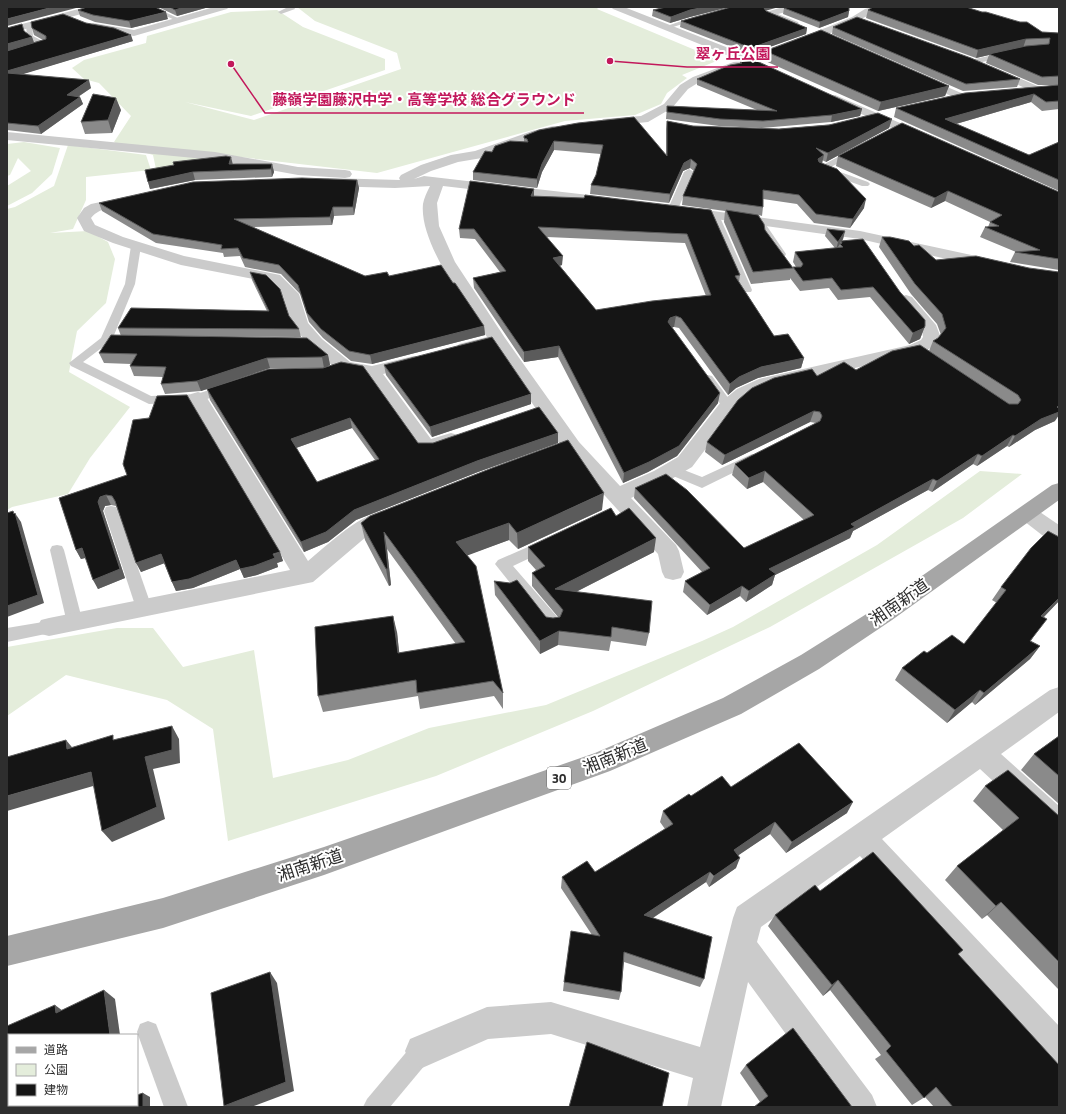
<svg xmlns="http://www.w3.org/2000/svg" width="1066" height="1114" font-family="'Titillium Web','Noto Sans JP',sans-serif">
	<style>
		.green { fill: #e4eddb }
		.lines { fill: none; stroke-linecap: round; stroke-linejoin: round }
		.service { fill: #cbcbcb; fill-rule: evenodd }
		.minor { fill: #cbcbcb; fill-rule: evenodd }
		.primary { fill: #a6a6a6; fill-rule: evenodd }
		.wall { fill: #8a8a8a; fill-rule: evenodd }
		.shaded-wall { fill: #5b5b5b }
		.building { fill: #151515; stroke: #5b5b5b; fill-rule: evenodd }
		.labels { text-anchor: middle; stroke-width: 4; stroke-linejoin: round; paint-order: stroke }
		.shield { fill: #fff; stroke: #6d6d6d; stroke-width: 1 }
		.shield-label { font-size: 13px; font-weight: bold; fill: #2e2e2e }
		.near-street-label { font-size: 17px; fill: #2e2e2e; stroke: #fff }
		.leader { fill: none; stroke: #c2185b; stroke-width: 1.5 }
		.callout-dot { fill: #c2185b; stroke: #fff; stroke-width: 1.5 }
		.callout-label { font-size: 15px; text-anchor: middle; font-weight: bold; fill: #c2185b; stroke: #fff; stroke-width: 4; stroke-linejoin: round; paint-order: stroke }
	</style>
	<rect width="100%" height="100%" fill="#fff"/>
	<!-- green -->
	<g class="green">
		<polygon points="297,7 599,7 597,9 719,60 682,75 687,78 667,93 661,104 635,115 565,121 377,173 240,157 156,169 153,155 119,145 114,142 131,116 99,83 84,79 72,68 84,60 146,43 147,36 231,12 277,10 303,27 385,59 385,70 251,116 185,102 254,120 401,69 397,53 315,21"/>
		<polygon points="24,142 60,148 52,174 32,193 7,206 7,186 31,171 18,158 10,175 7,176 7,144"/>
		<polygon points="68,145 146,155 151,170 86,177 86,200 73,229 50,233 88,231 108,242 115,259 106,303 77,331 69,372 130,407 90,458 68,494 12,507 7,510 7,209 15,207 54,186"/>
		<polygon points="980,471 1022,474 963,518 770,627 593,711 436,776 228,841 213,729 167,700 66,675 7,716 7,647 117,628 153,628 183,667 254,650 273,778 348,760 429,728 546,705 702,641 733,627 877,545"/>
	</g>
	<g class="lines">
		<!-- service -->
		<g class="service">
			<polygon points="146,7 154,7 182,20 177,21"/>
			<polygon points="288,7 294,7 295,9 281,14 278,12"/>
			<polygon points="699,15 702,17 701,18 667,29 664,27"/>
			<polygon points="29,23 32,25 33,36 48,44 7,57 7,53 38,44 27,37 26,25"/>
			<polygon points="1007,52 1011,54 1010,56 973,64 969,62 970,60"/>
			<polygon points="855,148 859,151 858,153 829,168 868,182 870,184 868,186 862,186 818,170 817,168"/>
			<polygon points="689,169 694,172 678,209 676,211 670,211 668,209 684,172"/>
			<polygon points="714,212 719,215 752,290 751,292 743,292 742,290 709,215"/>
			<polygon points="759,218 762,219 786,254 785,256 781,257 776,254 754,221"/>
			<polygon points="136,243 141,246 135,284 112,340 83,362 151,396 197,394 227,384 231,385 233,388 231,391 198,402 149,404 71,366 69,363 101,338 125,284 131,246"/>
			<polygon points="708,375 712,376 732,403 734,406 732,409 724,409 704,382 702,379 704,376"/>
			<polygon points="752,454 757,455 759,458 757,461 702,488 666,473 664,470 666,467 671,465 702,477"/>
			<polygon points="111,506 116,507 118,511 152,608 150,612 144,614 138,612 136,608 104,511 106,507"/>
			<polygon points="546,539 551,540 553,544 551,548 513,566 559,619 561,624 559,629 553,630 547,629 495,564 498,560"/>
			<polygon points="57,545 62,546 64,550 83,623 81,627 75,629 69,627 67,623 50,550 52,546"/>
			<polygon points="49,621 55,622 57,627 55,632 7,642 7,628"/>
			<polygon points="148,1021 156,1024 188,1107 164,1107 137,1032 140,1024"/>
			<polygon points="422,1040 430,1043 433,1051 430,1059 390,1107 363,1107 367,1099 414,1043"/>
		</g>
		<!-- minor -->
		<g class="minor">
			<polygon points="86,7 102,7 100,9 7,34 7,28"/>
			<polygon points="214,7 229,7 227,9 134,36 93,29 88,26 93,23 134,30"/>
			<path d="M 611,7 L 624,7 L 749,56 L 828,27 L 852,17 L 865,9 L 872,7 L 888,7 L 886,9 C 868,14 853,24 836,31 C 810,41 784,50 758,60 L 759,62 L 758,64 L 754,65 L 749,64 L 701,81 L 688,89 L 672,108 L 648,122 L 607,126 L 603,125 L 601,122 L 603,119 L 641,116 L 664,104 L 680,85 L 693,77 L 739,60 L 613,9 Z"/>
			<polygon points="783,7 788,10 786,12 778,14 798,22 799,24 798,26 790,26 766,16 764,14 766,12"/>
			<polygon points="991,66 1042,88 1044,90 1042,92 1034,92 987,71 986,69 987,67"/>
			<polygon points="919,75 966,95 968,97 966,99 958,99 915,80 913,78 915,76"/>
			<polygon points="835,95 928,135 930,138 928,141 920,141 831,100 829,98 831,96"/>
			<path d="M 553,126 L 557,127 L 559,130 L 557,133 L 540,137 L 482,158 L 458,162 L 431,171 L 414,179 L 424,176 L 606,197 L 611,198 L 613,201 L 611,204 L 606,205 L 443,186 L 437,203 L 439,226 L 455,262 L 505,338 L 579,442 L 620,486 L 654,471 L 678,457 L 721,402 L 737,389 L 759,379 L 910,345 L 921,340 L 923,337 L 922,330 L 898,300 L 900,297 L 906,295 L 912,297 L 936,325 L 941,338 C 935,346 930,349 921,353 L 771,387 L 749,397 L 735,410 L 692,467 L 668,481 L 631,498 L 676,545 L 679,551 L 684,572 L 681,578 L 673,580 L 665,578 L 662,572 L 658,554 L 565,452 L 493,345 L 465,353 L 459,352 L 456,348 L 459,344 L 487,337 C 466,304 419,243 423,204 C 424,198 427,192 430,186 L 395,188 L 328,186 L 323,185 L 321,182 L 323,179 L 328,178 L 400,180 L 399,178 L 401,175 L 421,165 L 451,155 L 475,151 L 532,131 Z"/>
			<polygon points="7,132 215,152 298,167 345,170 350,171 352,174 350,177 345,178 298,175 215,160 7,140"/>
			<path d="M 129,196 L 134,197 L 136,200 L 134,203 C 121,206 100,206 91,218 L 95,225 L 123,237 L 184,256 L 280,275 L 299,294 L 308,323 L 322,339 L 350,362 L 372,366 L 414,356 L 420,357 L 423,361 L 420,365 L 383,374 L 431,439 L 451,433 L 458,435 L 461,439 L 458,443 L 427,453 L 420,452 L 366,375 L 338,370 L 310,347 L 292,324 L 283,296 L 269,282 L 181,265 L 113,243 L 84,231 L 77,218 L 84,208 L 91,204 Z"/>
			<polygon points="684,207 860,231 990,259 995,261 998,264 995,267 990,269 860,239 679,214 677,211 679,208"/>
			<path d="M 198,392 L 205,394 L 207,398 L 308,561 C 328,545 370,503 397,511 L 401,516 L 397,521 L 373,531 L 313,582 L 49,636 L 41,634 L 37,627 L 41,620 L 49,618 L 290,570 L 189,398 L 191,394 Z"/>
			<polygon points="1027,506 1034,508 1059,525 1059,544 1051,542 1020,518 1016,513 1020,508"/>
			<polygon points="1059,687 1059,712 1001,754 1059,806 1059,837 1049,833 980,769 882,839 1059,1026 1059,1067 1047,1062 860,856 761,927 757,942 872,1095 877,1107 839,1107 748,982 721,1107 687,1107 693,1078 551,1034 488,1039 422,1068 410,1063 405,1051 410,1039 487,1007 551,1002 700,1047 733,918 737,907 1050,690"/>
		</g>
		<!-- primary -->
		<polygon class="primary" points="1059,483 1059,500 892,620 819,669 741,714 610,771 324,875 163,928 7,966 7,936 163,898 324,847 595,753 723,698 801,655 876,608 1052,485"/>
	</g>
	<!-- wall -->
	<g class="wall">
		<polygon points="158,7 209,7 177,16"/>
		<polygon points="666,7 729,7 690,17 670,23 652,16 653,10"/>
		<polygon points="785,7 849,7 849,11 848,17 819,28 783,14 784,8 786,8"/>
		<polygon points="78,10 168,19 131,28 95,22 80,16"/>
		<polygon points="868,10 1042,32 1059,33 1059,109 1042,111 1031,102 956,124 1029,155 1059,142 1059,191 894,117 896,108 1054,85 1038,85 986,63 989,55 976,58 866,18"/>
		<polygon points="766,11 807,28 806,34 750,54 680,27 681,21"/>
		<polygon points="833,27 1020,79 1017,87 963,91 832,34"/>
		<polygon points="7,28 25,31 25,33 32,37 34,42 43,40 34,35 32,28 133,41 22,74 91,88 78,97 80,97 83,104 41,134 7,130"/>
		<polygon points="765,51 949,86 945,96 878,111 763,60"/>
		<polygon points="740,62 862,109 860,116 831,122 762,128 719,126 666,119 667,106 757,110 697,85 697,79 740,64"/>
		<polygon points="121,110 112,133 85,134 81,122"/>
		<polygon points="892,119 889,128 826,162 822,160 822,163 864,208 850,228 814,223 797,204 763,199 763,207 762,216 759,215 765,230 792,268 796,267 793,262 795,252 835,248 825,236 827,229 845,231 843,239 842,241 925,326 920,339 909,344 870,297 838,300 829,288 800,291 790,278 790,280 751,284 724,222 725,211 682,205 683,196 694,171 690,168 683,171 669,203 590,194 591,185 596,175 601,154 554,150 542,172 537,188 473,180 473,172 492,152 524,142 524,136 539,130 666,154 666,129 667,121 693,126 779,129"/>
		<polygon points="838,156 1059,192 1059,270 1010,262 1015,252 1016,252 980,237 985,227 988,227 990,222 945,201 931,208 836,166"/>
		<polygon points="233,164 272,164 274,172 272,177 195,180 150,189 145,170"/>
		<polygon points="357,180 359,188 354,215 334,216 332,225 253,227 365,276 389,276 453,283 484,326 485,335 372,364 351,361 323,338 309,322 300,294 281,274 245,267 240,256 224,257 223,253 156,243 102,211 99,203"/>
		<path d="M 534,196 L 711,210 L 740,275 L 739,282 L 774,336 L 804,358 L 801,368 L 758,378 L 736,388 L 728,395 L 679,328 L 674,327 L 672,327 L 718,403 L 677,456 L 648,472 L 623,483 L 558,357 L 524,362 L 474,288 L 473,278 L 500,272 L 475,239 L 460,238 L 459,229 ZM 547,237 L 685,243 L 706,296 L 596,310 L 560,266 L 562,265 Z"/>
		<polygon points="882,237 1055,421 1035,430 1009,447 1007,446 977,466 973,464 932,492 928,490 853,531 850,538 775,575 772,585 746,602 740,596 707,615 683,592 685,581 702,572 634,498 635,488 744,548 804,520 763,482 747,489 732,475 735,464 816,423 810,422 722,465 705,452 707,442 817,376 856,370 929,351 933,341 938,338 941,335 937,324 911,294 879,247"/>
		<polygon points="250,272 289,316 299,329 301,337 121,336 118,328 267,311 252,280"/>
		<polygon points="99,353 328,355 330,365 324,368 270,368 201,391 165,394 161,384 163,377 134,376 130,366 131,364 104,363"/>
		<polygon points="384,365 531,394 531,404 432,437 386,375"/>
		<path d="M 269,369 L 418,443 L 433,443 L 558,433 L 558,443 L 478,472 L 356,520 L 328,542 L 304,552 L 210,400 L 207,389 ZM 352,428 L 375,460 L 317,482 L 296,448 Z"/>
		<polygon points="127,475 280,552 283,561 277,563 278,567 257,575 244,578 240,569 193,588 176,591 164,563 141,572 116,506 111,505 105,506 103,511 125,578 98,589 86,558 81,559 76,550 59,498"/>
		<polygon points="602,510 518,549 509,540 467,555 503,693 503,709 494,696 420,709 418,696 323,712 318,696 397,632 399,653 456,644 387,549 391,585 389,586 365,540 361,523"/>
		<polygon points="616,516 654,552 576,592 649,633 646,646 611,641 609,651 558,645 540,654 495,595 494,581 546,617 553,618 558,617 532,586 532,573 536,570 528,561 528,547"/>
		<polygon points="1059,537 1059,601 1044,617 1031,641 1040,646 1030,659 975,705 972,702 947,723 895,680 902,668 927,653 964,644 997,603 992,600 1001,587"/>
		<polygon points="1059,736 1059,804 1021,770 1034,754"/>
		<polygon points="985,786 1059,816 1059,990 987,915 982,919 945,880 957,866 1003,830 973,801"/>
		<polygon points="731,787 847,813 786,853 770,834 738,855 736,868 709,887 706,882 653,918 704,979 700,987 624,962 621,992 619,1000 563,991 564,982 592,935 561,888 562,877 595,872 665,829 660,822 663,811 691,796"/>
		<polygon points="820,891 963,950 958,954 1059,1107 934,1107 925,1097 912,1105 875,1059 881,1055 830,990 823,996 768,926 775,915"/>
		<polygon points="746,1065 852,1107 760,1102 740,1073"/>
	</g>
	<!-- shaded-wall -->
	<g class="shaded-wall">
		<polygon points="53,7 80,7 7,26 7,19"/>
		<polygon points="184,7 209,7 177,16 175,10"/>
		<polygon points="705,7 729,7 690,17 670,23 671,17 690,10"/>
		<polygon points="764,7 779,7 765,11 764,8"/>
		<polygon points="849,11 848,17 819,28 820,22"/>
		<polygon points="166,12 168,19 131,28 129,21"/>
		<polygon points="807,28 806,34 750,54 751,48"/>
		<polygon points="131,35 133,41 7,79 7,71"/>
		<polygon points="32,37 34,43 7,51 7,44"/>
		<polygon points="1026,39 1023,48 989,54 989,55 976,58 978,50"/>
		<polygon points="89,80 91,88 70,102 67,95"/>
		<polygon points="949,86 945,96 878,111 881,102"/>
		<polygon points="1034,94 1031,102 942,128 945,119"/>
		<polygon points="80,97 83,104 41,134 38,126"/>
		<polygon points="116,98 121,110 112,133 108,120"/>
		<polygon points="862,109 860,116 831,122 832,115"/>
		<polygon points="892,119 889,128 826,162 828,153"/>
		<polygon points="554,141 554,150 542,172 537,188 537,179 542,164"/>
		<polygon points="824,155 822,164 816,168 818,159"/>
		<polygon points="231,157 233,165 231,172 229,164"/>
		<polygon points="691,159 690,168 683,171 669,203 670,194 684,163"/>
		<polygon points="272,164 274,172 272,177 271,169"/>
		<polygon points="193,172 195,180 150,189 148,182"/>
		<polygon points="357,180 359,188 354,215 353,207"/>
		<polygon points="534,189 534,198 531,196"/>
		<polygon points="948,191 945,201 931,208 935,198"/>
		<polygon points="866,199 864,208 850,228 853,219"/>
		<polygon points="333,207 334,216 332,225 330,217"/>
		<polygon points="845,231 843,239 841,242 841,241 840,244 836,250 838,242"/>
		<polygon points="563,256 562,265 553,267 553,258"/>
		<polygon points="676,316 674,327 669,328 668,322 670,318"/>
		<polygon points="484,326 485,335 372,364 370,355"/>
		<polygon points="925,326 920,339 909,344 913,333"/>
		<polygon points="559,346 558,357 524,362 524,352"/>
		<polygon points="328,355 330,365 324,368 322,357"/>
		<polygon points="267,358 270,368 201,391 197,381"/>
		<polygon points="804,358 801,368 758,378 736,388 728,395 730,384 739,377 761,367"/>
		<polygon points="720,393 718,403 677,456 648,472 623,483 624,473"/>
		<polygon points="531,394 531,404 432,437 430,427"/>
		<polygon points="1059,406 1059,415 1055,421 1035,430 1009,447 1015,436"/>
		<polygon points="814,411 810,422 722,465 725,455"/>
		<polygon points="350,418 352,428 293,449 291,439"/>
		<polygon points="558,433 558,443 478,472 356,520 328,542 304,552 301,542 354,510 477,461"/>
		<polygon points="1013,435 1007,446 977,466 982,456"/>
		<polygon points="978,454 973,464 932,492 937,481"/>
		<polygon points="765,471 763,482 747,489 749,478"/>
		<polygon points="933,479 928,490 853,531 850,538 775,575 772,585 746,602 749,591 769,569"/>
		<polygon points="604,493 602,510 518,549 517,533"/>
		<polygon points="106,495 111,505 105,506 103,511 125,578 98,589 93,580 98,502 100,497"/>
		<polygon points="13,511 17,517 15,513 21,522 44,603 7,617 7,606 14,514"/>
		<polygon points="509,523 509,540 458,559 456,542"/>
		<polygon points="384,532 387,549 391,585 389,586 386,569"/>
		<polygon points="656,538 654,552 556,602 555,589"/>
		<polygon points="82,548 88,557 81,559 76,550"/>
		<polygon points="280,552 283,561 277,563 278,567 257,575 244,578 240,569"/>
		<polygon points="161,554 165,563 141,572 136,563"/>
		<polygon points="236,560 240,569 193,588 176,591 172,582"/>
		<polygon points="742,586 740,596 707,615 710,605"/>
		<polygon points="1059,598 1059,601 1032,629 1041,616"/>
		<polygon points="393,616 397,632 401,669 398,653"/>
		<polygon points="559,631 558,645 540,654 540,641"/>
		<polygon points="1040,646 1030,659 975,705 984,693"/>
		<polygon points="980,690 972,702 947,723 955,710"/>
		<polygon points="172,726 179,739 180,763 153,769 165,819 112,842 102,831 145,757"/>
		<polygon points="66,740 76,752 67,749"/>
		<polygon points="91,772 100,784 7,811 7,796"/>
		<polygon points="853,802 847,813 786,853 792,842"/>
		<polygon points="775,822 770,834 730,861 734,850"/>
		<polygon points="740,858 736,868 709,887 714,876"/>
		<polygon points="710,872 706,882 642,925 644,915"/>
		<polygon points="1001,902 987,915 982,919 996,906"/>
		<polygon points="270,972 277,983 294,1091 251,1107 224,1107 224,1106"/>
		<polygon points="838,980 830,990 823,996 832,985"/>
		<polygon points="104,990 115,999 120,1035 110,1035"/>
		<polygon points="55,1005 67,1014 56,1013"/>
		<polygon points="9,1090 9,1104 7,1105 7,1091"/>
		<polygon points="143,1093 150,1097 150,1107 143,1107"/>
	</g>
	<!-- building -->
	<g class="building">
		<polygon points="7,7 53,7 7,19"/>
		<polygon points="87,7 155,7 166,12 129,21 93,15 78,10"/>
		<polygon points="170,7 184,7 175,10"/>
		<polygon points="666,7 705,7 690,10 671,17 653,10"/>
		<polygon points="731,7 764,7 764,8 766,11 807,28 751,48 681,21"/>
		<polygon points="788,7 849,7 849,11 820,22 784,8"/>
		<polygon points="873,7 966,7 982,12 986,12 1020,22 1027,22 1042,32 1059,33 1059,76 1042,77 989,54 1026,46 1049,44 1050,38 1026,39 978,50 868,10"/>
		<polygon points="63,14 86,23 114,28 131,35 7,71 7,51 46,39 46,36 32,28 31,22"/>
		<polygon points="857,17 971,58 1020,79 966,84 833,27"/>
		<polygon points="22,24 24,31 32,37 7,44 7,28"/>
		<polygon points="821,30 949,86 881,102 765,51"/>
		<polygon points="750,58 862,109 832,115 763,121 720,119 667,112 667,106 777,111 697,79 730,65 742,63 740,62"/>
		<polygon points="7,73 89,80 67,95 80,97 38,126 7,123"/>
		<polygon points="1059,85 1059,101 1046,102 1034,94 945,119 1029,155 1059,142 1059,180 896,108 965,93"/>
		<polygon points="93,94 116,98 108,120 81,122"/>
		<polygon points="878,113 892,119 828,153 816,148 824,155 818,159 819,162 837,169 866,199 853,219 816,214 799,195 763,190 763,207 683,196 697,164 691,159 684,163 670,194 591,185 596,175 603,145 554,141 542,164 537,179 473,172 485,151 492,152 495,146 510,141 528,142 527,139 524,138 524,136 539,130 578,123 634,117 667,156 667,121 693,126 779,129 829,125"/>
		<polygon points="902,123 1059,192 1059,259 1015,252 1040,250 985,227 999,226 990,222 1002,215 948,191 935,198 838,156"/>
		<polygon points="226,156 231,157 229,164 272,164 271,169 193,172 148,182 145,170 174,165 173,162"/>
		<polygon points="302,178 357,180 353,207 333,207 330,217 234,219 365,276 387,272 389,276 441,265 453,283 455,283 484,326 370,355 349,351 321,329 307,313 298,285 279,265 243,258 238,248 221,249 222,245 153,234 99,203 193,182"/>
		<path d="M 470,181 L 534,189 L 531,196 L 584,198 L 585,195 L 711,210 L 740,275 L 735,276 L 774,336 L 788,334 L 804,358 L 761,367 L 739,377 L 730,384 L 681,318 L 676,316 L 670,318 L 668,322 L 720,393 L 679,446 L 649,462 L 624,473 L 559,346 L 524,352 L 473,278 L 506,271 L 474,229 L 459,229 ZM 538,227 L 687,234 L 711,295 L 652,301 L 596,310 L 553,258 L 563,256 Z"/>
		<polygon points="726,210 758,215 764,224 765,230 793,268 753,272"/>
		<polygon points="827,229 845,231 838,242"/>
		<polygon points="882,237 890,237 909,241 914,246 919,245 936,260 976,256 1029,268 1059,272 1059,406 1057,407 1059,409 1059,412 1041,419 1015,436 1013,435 982,456 978,454 937,481 933,479 851,524 855,527 769,569 776,574 749,591 742,586 710,605 685,581 710,568 635,488 666,474 687,490 744,548 814,515 765,471 749,478 735,464 820,421 822,416 820,412 814,411 725,455 707,442 738,400 752,388 774,378 812,369 817,376 844,362 856,370 892,351 920,345 1009,404 1018,404 1021,400 1018,395 933,341 938,338 946,328 942,314 915,284"/>
		<polygon points="863,239 900,292 925,320 925,326 924,328 913,333 873,287 841,290 832,278 803,281 793,267 801,267 803,264 795,252 843,247 840,244 842,243 841,241"/>
		<polygon points="250,272 266,275 280,289 289,316 299,329 118,328 131,308 269,311"/>
		<polygon points="111,335 307,338 328,355 322,357 267,358 197,381 161,384 166,367 130,366 137,354 99,353"/>
		<polygon points="492,337 531,394 430,427 384,365"/>
		<path d="M 341,362 L 363,366 L 418,443 L 433,443 L 539,407 L 558,433 L 477,461 L 354,510 L 326,532 L 301,542 L 207,389 L 269,369 L 323,368 ZM 350,418 L 379,459 L 317,482 L 291,439 Z"/>
		<polygon points="187,395 280,552 273,554 275,558 254,566 240,569 236,560 189,579 172,582 161,554 136,563 115,501 112,496 106,495 100,497 98,502 120,569 93,580 82,548 76,550 59,498 127,475 123,464 133,420 149,418 157,396"/>
		<polygon points="568,440 604,493 517,533 509,523 456,542 476,566 503,693 493,681 417,693 416,680 318,696 315,627 393,616 398,653 465,642 384,532 388,569 386,569 361,523 370,516 492,468"/>
		<polygon points="611,508 616,516 629,508 656,538 555,589 652,601 649,633 612,627 611,637 559,631 540,641 494,581 510,583 517,580 546,617 553,618 560,617 563,610 532,573 545,566 528,547"/>
		<polygon points="13,511 14,514 15,513 38,595 7,606 7,513"/>
		<polygon points="1048,531 1059,537 1059,598 1041,616 1047,619 1030,641 1040,646 984,693 980,690 955,710 902,668 924,651 927,653 952,635 964,644 1006,590 1001,587 1031,548"/>
		<polygon points="172,726 172,750 145,757 157,807 102,831 91,772 7,796 7,757 66,740 67,749 113,735 113,740"/>
		<polygon points="1059,736 1059,776 1034,754"/>
		<polygon points="799,743 853,802 792,842 775,822 734,850 740,858 714,876 710,872 644,915 712,937 704,979 624,952 621,992 564,982 571,931 600,936 562,877 587,861 595,872 673,824 663,811 689,794 691,796 722,776 731,787"/>
		<polygon points="1008,770 1059,816 1059,962 1001,902 996,906 957,866 1019,818 985,786"/>
		<polygon points="873,852 963,950 958,954 1059,1065 1059,1107 953,1107 936,1087 924,1098 886,1051 891,1046 838,980 832,985 775,915 815,885 820,891"/>
		<polygon points="270,972 286,1082 224,1106 211,993"/>
		<polygon points="104,990 110,1035 9,1035 9,1090 7,1091 7,1026 55,1005 56,1013"/>
		<polygon points="793,1028 852,1107 754,1107 768,1096 746,1065"/>
		<polygon points="587,1042 669,1073 662,1107 569,1107"/>
		<polygon points="143,1093 143,1107 105,1107 105,1105 137,1105 137,1095"/>
	</g>
	<g class="labels">
		<!-- shield labels -->
		<rect class="shield" x="547" y="767" width="24" height="22" rx="3"/>
		<g class="shield-label">
			<text x="559" y="783">30</text>
		</g>
		<!-- near-street labels -->
		<g class="near-street-label">
			<text transform="translate(899 602) rotate(-35)" y="6">湘南新道</text>
			<text transform="translate(615 756) rotate(-22)" y="6">湘南新道</text>
			<text transform="translate(310 865) rotate(-18)" y="6">湘南新道</text>
		</g>
	</g>
	<!-- callouts -->
	<path class="leader" d="M610 61L687 67H778M231 64L265 113H584"/>
	<g class="callout-dot">
		<circle cx="610" cy="61" r="4"/>
		<circle cx="231" cy="64" r="4"/>
	</g>
	<g class="callout-label">
		<text x="733" y="59">翠ヶ丘公園</text>
		<text x="424" y="105">藤嶺学園藤沢中学・高等学校 総合グラウンド</text>
	</g>
	<!-- border -->
	<rect width="1066" height="1114" fill="none" stroke="#2e2e2e" stroke-width="16"/>
	<!-- legend -->
	<rect x="8" y="1034" width="130" height="72" fill="#ffffff" stroke="#ababab"/>
	<rect x="16" y="1047" width="20" height="6" fill="#a6a6a6" stroke="#ababab"/>
	<text x="44" y="1054" font-size="12" fill="#2e2e2e">道路</text>
	<rect x="16" y="1064" width="20" height="12" fill="#e4eddb" stroke="#ababab"/>
	<text x="44" y="1074" font-size="12" fill="#2e2e2e">公園</text>
	<rect x="16" y="1084" width="20" height="12" fill="#151515" stroke="#ababab"/>
	<text x="44" y="1094" font-size="12" fill="#2e2e2e">建物</text>
</svg>
